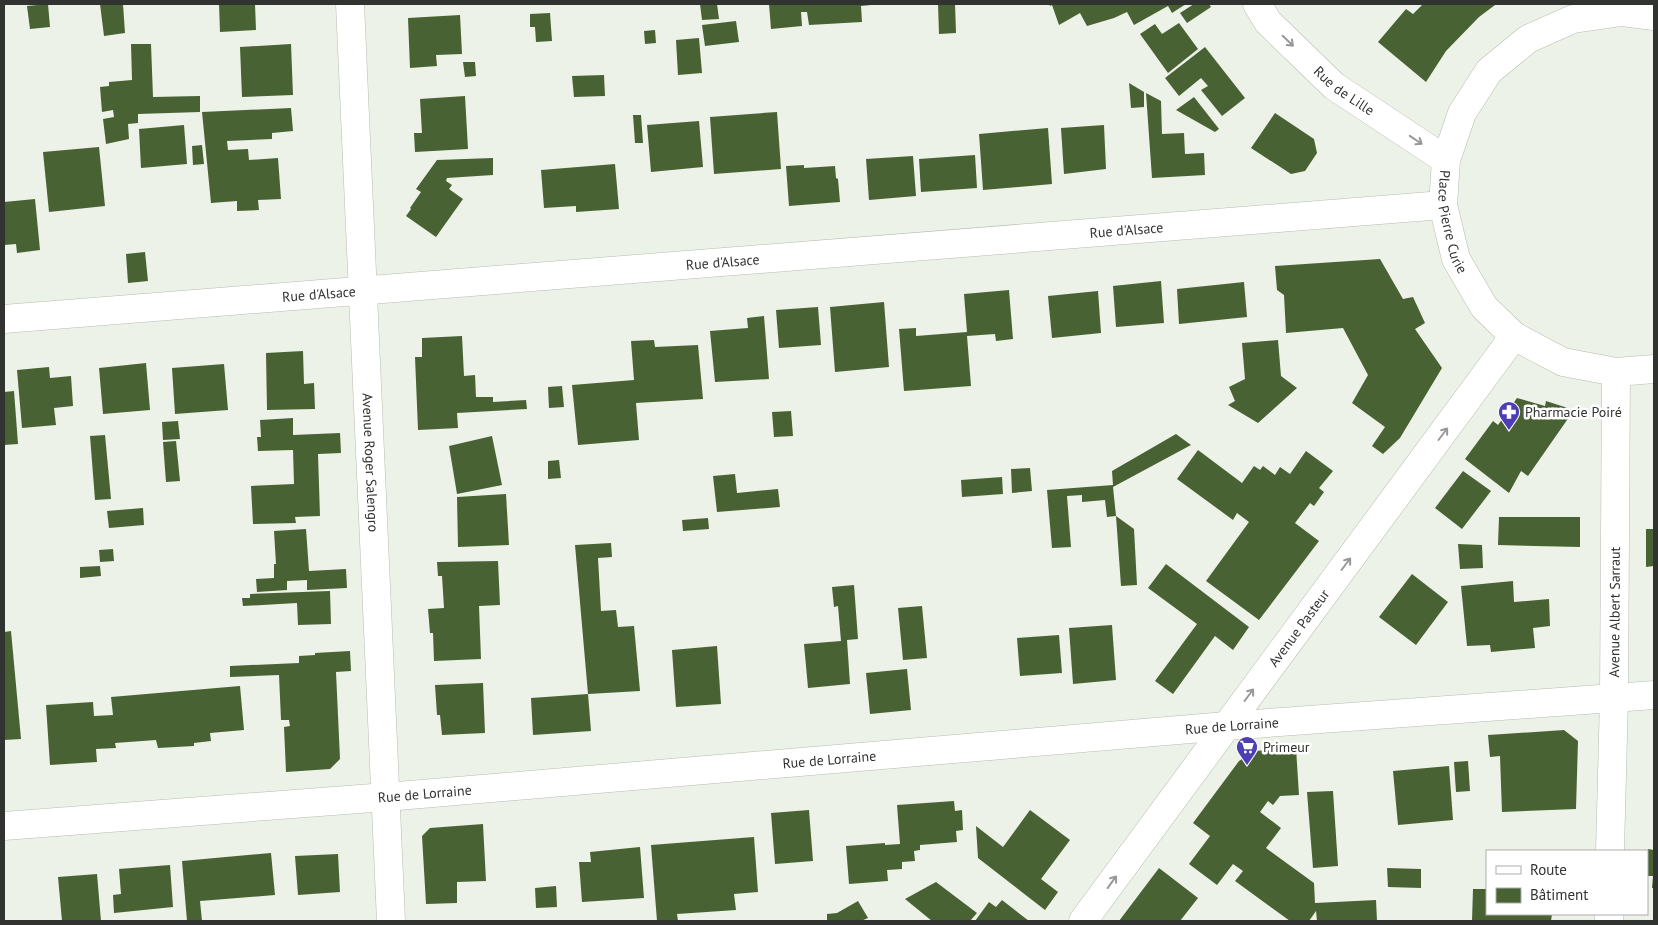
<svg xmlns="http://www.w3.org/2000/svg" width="1658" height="925" font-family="'PT Sans',sans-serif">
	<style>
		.building { fill: #496233 }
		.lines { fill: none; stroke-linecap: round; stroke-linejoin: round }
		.minor-casing { stroke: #b7bdb2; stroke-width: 29 }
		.minor { stroke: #fff; stroke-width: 28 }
		.oneway { stroke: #989997 }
		.labels { text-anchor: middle; stroke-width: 5; stroke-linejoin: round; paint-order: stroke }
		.street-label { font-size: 14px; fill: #30332f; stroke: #fff }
		.poi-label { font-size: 14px; fill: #30332f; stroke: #fff; text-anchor: start }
	</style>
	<rect width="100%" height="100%" fill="#ecf2e7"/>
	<!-- building -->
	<g class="building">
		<polygon points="48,4 50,27 30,29 27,6"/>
		<polygon points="100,4 123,4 125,33 104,36"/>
		<polygon points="219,4 255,4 256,30 220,32"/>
		<polygon points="700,4 717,4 719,19 702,20"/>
		<polygon points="769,4 871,4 871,5 861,6 862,22 809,25 807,12 801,12 802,26 771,29"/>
		<polygon points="938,4 955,4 956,33 939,34"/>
		<polygon points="1049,4 1186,4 1172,13 1168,6 1134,25 1127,12 1114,18 1087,26 1080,13 1059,25 1052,5 1050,6"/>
		<polygon points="1194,4 1209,4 1211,7 1187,23 1180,13"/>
		<polygon points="1423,4 1493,4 1495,5 1479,17 1446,51 1426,82 1378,42 1406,9 1413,14"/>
		<polygon points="550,13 552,41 536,42 535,27 530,27 530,14"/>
		<polygon points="460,15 462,54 436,55 437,66 410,68 408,18"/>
		<polygon points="736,21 739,42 705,46 702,25"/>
		<polygon points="1179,23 1198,49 1168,73 1140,34 1155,24 1162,34"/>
		<polygon points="655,30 656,43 645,44 644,31"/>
		<polygon points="699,38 702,73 678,75 676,40"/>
		<polygon points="131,44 151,44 153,97 200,96 200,112 138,114 138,123 128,124 129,139 106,144 103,119 114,117 113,110 102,112 100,87 109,86 109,82 132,80"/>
		<polygon points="291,44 293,95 242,97 240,47"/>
		<polygon points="1205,47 1245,98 1222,116 1201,90 1208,86 1201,78 1179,96 1165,78"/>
		<polygon points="463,62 475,62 476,76 465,77"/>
		<polygon points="604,75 605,96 574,97 572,76"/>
		<polygon points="1129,83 1144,92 1144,107 1131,108"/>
		<polygon points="1146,93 1161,101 1162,134 1184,133 1185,154 1204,153 1205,175 1152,178"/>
		<polygon points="465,96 468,149 415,152 414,133 422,133 420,99"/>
		<polygon points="1194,97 1219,129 1215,132 1176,110"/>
		<polygon points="291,108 293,131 272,133 272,139 227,141 228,150 248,149 249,160 278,158 281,199 258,200 259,210 237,211 237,201 211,203 202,112"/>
		<polygon points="777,112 781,169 714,174 710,117"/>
		<polygon points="1275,113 1314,139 1317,153 1305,171 1291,174 1251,148"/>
		<polygon points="633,115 641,115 643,143 635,143"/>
		<polygon points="699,121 703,167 651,172 647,125"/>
		<polygon points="184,125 187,164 141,168 139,129"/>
		<polygon points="1104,125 1106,169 1064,174 1061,128"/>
		<polygon points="1048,128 1052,184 983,190 979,134"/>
		<polygon points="202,145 204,164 193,165 192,146"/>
		<polygon points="99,147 105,206 49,212 43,152"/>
		<polygon points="975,155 977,188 921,192 919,159"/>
		<polygon points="913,156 916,196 869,200 866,159"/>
		<polygon points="493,158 493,175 447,178 446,181 452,185 449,189 463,199 436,237 406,216 411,209 410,208 421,192 416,189 437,160"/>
		<polygon points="615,164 619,209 576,212 576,206 544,208 541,170"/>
		<polygon points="804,165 804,168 835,166 836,178 838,179 840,202 789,206 786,166"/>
		<polygon points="35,199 40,250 17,253 16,244 4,245 4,202"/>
		<polygon points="145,252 148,281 128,283 126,254"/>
		<polygon points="1380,259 1403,299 1413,297 1425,323 1415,329 1442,368 1400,438 1383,454 1372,446 1385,427 1352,403 1368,375 1343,328 1286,333 1284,295 1277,290 1275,266"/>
		<polygon points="1161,281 1164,323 1116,327 1113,286"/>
		<polygon points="1244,282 1247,317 1179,324 1177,289"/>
		<polygon points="1009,290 1013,339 996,341 995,334 967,336 971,386 904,391 899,329 916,328 916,336 967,332 964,294"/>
		<polygon points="1098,291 1101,333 1052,338 1048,296"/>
		<polygon points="884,302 889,367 835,372 830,307"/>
		<polygon points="818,307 821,345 779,348 776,310"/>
		<polygon points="764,316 769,379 715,382 710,331 748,328 747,318"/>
		<polygon points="462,336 464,376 475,375 476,397 493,397 493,402 526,400 527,409 457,413 458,428 418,430 415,357 422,357 422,338"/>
		<polygon points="654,340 655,347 698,345 703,399 636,403 639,440 578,445 572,385 634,380 631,341"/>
		<polygon points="1278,340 1281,376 1297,388 1258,423 1228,405 1235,401 1229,387 1245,379 1242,343"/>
		<polygon points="303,351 304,384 314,383 315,409 267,410 266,353"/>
		<polygon points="146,363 150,410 103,414 99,368"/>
		<polygon points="224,364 228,410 175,414 172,368"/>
		<polygon points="49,367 50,378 71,376 73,406 54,408 56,425 22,428 17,370"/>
		<polygon points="562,386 564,407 549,408 548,387"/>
		<polygon points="14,391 18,444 4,445 4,392"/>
		<polygon points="1517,398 1545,406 1546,401 1574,410 1528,476 1521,471 1509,493 1465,459 1493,421 1498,425"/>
		<polygon points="791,411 793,436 774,437 772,412"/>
		<polygon points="293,418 293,435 340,433 341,453 318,454 320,516 295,517 296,523 253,524 251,486 294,484 293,450 258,451 257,437 261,437 260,420"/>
		<polygon points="178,421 180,439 163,440 162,422"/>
		<polygon points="1176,434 1191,445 1113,487 1116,516 1107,517 1105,500 1082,502 1082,495 1067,496 1071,547 1052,548 1047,490 1113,485 1112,471"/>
		<polygon points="105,435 111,499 95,500 90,436"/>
		<polygon points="492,436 502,485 457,494 449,446"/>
		<polygon points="176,441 180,481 166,482 163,442"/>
		<polygon points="1198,450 1242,483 1254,466 1260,470 1263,466 1275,475 1280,467 1290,474 1306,451 1333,471 1319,488 1324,492 1314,506 1310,503 1295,523 1319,541 1259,620 1206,581 1249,522 1237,513 1233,520 1177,479"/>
		<polygon points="559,460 561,478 548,479 548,461"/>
		<polygon points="1030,468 1032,491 1012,493 1011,469"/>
		<polygon points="1463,471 1491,491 1462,529 1435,508"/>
		<polygon points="735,474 737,493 778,489 780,507 717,512 713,476"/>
		<polygon points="1002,477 1003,494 962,497 961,480"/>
		<polygon points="506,494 509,545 458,547 457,497"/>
		<polygon points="143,508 144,525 109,528 107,511"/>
		<polygon points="1116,516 1134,529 1137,585 1121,586"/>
		<polygon points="1499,517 1580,517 1580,547 1498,545"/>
		<polygon points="708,518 709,529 683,531 682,520"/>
		<polygon points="306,529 309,571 346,569 347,588 307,590 307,580 287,581 287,590 257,592 256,579 274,578 274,564 276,564 274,531"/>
		<polygon points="1646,529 1654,529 1654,566 1646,567"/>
		<polygon points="611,543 612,557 598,558 601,611 616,610 618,627 634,626 640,691 588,694 591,731 533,735 531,698 588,694 575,545"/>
		<polygon points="1458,544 1482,545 1483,568 1460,569"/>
		<polygon points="113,549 114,561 100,562 99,550"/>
		<polygon points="498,561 500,605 479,606 481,659 434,661 433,633 430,633 428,609 444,608 442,576 438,576 437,562"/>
		<polygon points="1166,564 1249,627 1233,650 1215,636 1173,694 1155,681 1197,624 1148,588"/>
		<polygon points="100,566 101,576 80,578 80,567"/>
		<polygon points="1412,574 1448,602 1416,645 1379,617"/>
		<polygon points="1513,581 1514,602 1549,599 1550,626 1533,628 1535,648 1491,652 1490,645 1467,646 1461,586"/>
		<polygon points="854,585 858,639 847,640 850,684 808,688 804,644 841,641 838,606 834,607 832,587"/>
		<polygon points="330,591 331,624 298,625 297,603 243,606 242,598 250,598 250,594"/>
		<polygon points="922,606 927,658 903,660 898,608"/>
		<polygon points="1112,625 1116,680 1073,684 1069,628"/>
		<polygon points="11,631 21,739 4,740 4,632"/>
		<polygon points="1059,635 1062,673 1020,676 1017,638"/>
		<polygon points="717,646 721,704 676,707 672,650"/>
		<polygon points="350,651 351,671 336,672 340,759 330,769 286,772 284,727 290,726 289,720 281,720 279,675 230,677 230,666 299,663 299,656 315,655 315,653"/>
		<polygon points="907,669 911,710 870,714 866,673"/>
		<polygon points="483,683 485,733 442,735 440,715 437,715 435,685"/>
		<polygon points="240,686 244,730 210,733 211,741 194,743 194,746 158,748 156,740 115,743 116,748 96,749 97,762 50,765 46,705 93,702 94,716 113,715 111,697"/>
		<polygon points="1564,730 1578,741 1576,809 1502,812 1500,756 1490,757 1488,735"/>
		<polygon points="1296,748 1299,795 1280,796 1273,805 1268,801 1260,812 1281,828 1266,848 1314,883 1315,903 1376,900 1377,921 1317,921 1316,911 1309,921 1290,921 1235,881 1243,871 1233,864 1217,885 1189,864 1210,836 1193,823 1239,761 1254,751"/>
		<polygon points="1468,761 1470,791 1456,792 1454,762"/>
		<polygon points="1449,766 1453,820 1398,825 1393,771"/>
		<polygon points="1333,791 1338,866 1313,868 1307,792"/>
		<polygon points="954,801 955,811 962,810 963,830 956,831 957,842 920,845 920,850 914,851 915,861 902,862 902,869 887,870 888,881 849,884 846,846 885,843 885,845 900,844 897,805"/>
		<polygon points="809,810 813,861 775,864 771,813"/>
		<polygon points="1030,810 1070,840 1041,879 1058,892 1045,910 978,858 976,826 1003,847"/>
		<polygon points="483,824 486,881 457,882 457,903 426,904 422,836 430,828"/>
		<polygon points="754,837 758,892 734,894 736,910 677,914 678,921 657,921 651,845"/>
		<polygon points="640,847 644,898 582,902 579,862 591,862 590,852"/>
		<polygon points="1648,849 1654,850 1654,888 1652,888 1653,876 1647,876"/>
		<polygon points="271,853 275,895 200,901 202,921 187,921 182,861"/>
		<polygon points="338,854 340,892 298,895 295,856"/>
		<polygon points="170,865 173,907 114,913 113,895 121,894 119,869"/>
		<polygon points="1159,868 1198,898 1180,921 1119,921"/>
		<polygon points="1387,868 1421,869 1421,888 1388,887"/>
		<polygon points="97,874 101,921 62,921 58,877"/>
		<polygon points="936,882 977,913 970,921 932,921 905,899"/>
		<polygon points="556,886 557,907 536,908 535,888"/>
		<polygon points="1473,889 1487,889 1487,914 1552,914 1551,921 1472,921"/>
		<polygon points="1002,900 1029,921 975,921 989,902 996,907"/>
		<polygon points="858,901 868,918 861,921 827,921 827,914 837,913"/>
	</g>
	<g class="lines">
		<!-- minor casing -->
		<g class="minor-casing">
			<g id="minor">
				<path id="s1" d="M 350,4 L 391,921"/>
				<path id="s2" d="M 1257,4 L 1268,22 L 1334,86 L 1446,160"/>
				<path id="s3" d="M 1654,16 L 1622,12 L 1573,19 L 1528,39 L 1489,71 L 1462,113 L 1446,160 L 1443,205 L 1456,259 L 1484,307 L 1514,336 L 1563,362 L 1616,372 L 1654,369"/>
				<path id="s4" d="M 4,319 L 1443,205"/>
				<path id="s5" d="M 4,826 L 386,797 L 1226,726 L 1654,695"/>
				<path id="s6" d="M 1610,851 L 1614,698 L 1616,372"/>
				<path id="s7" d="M 1083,921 L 1514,336"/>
				<polyline points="1609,921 1609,914"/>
			</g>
		</g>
		<!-- minor -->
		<use href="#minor" class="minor"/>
	</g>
	<!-- one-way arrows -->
	<defs><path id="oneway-shaft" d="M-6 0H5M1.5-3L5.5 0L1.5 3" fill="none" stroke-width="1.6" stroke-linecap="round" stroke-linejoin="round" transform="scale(1.25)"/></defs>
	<g class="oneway">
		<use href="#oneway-shaft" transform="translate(1288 41) rotate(44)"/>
		<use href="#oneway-shaft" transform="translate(1416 140) rotate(34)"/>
		<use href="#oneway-shaft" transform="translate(1443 434) rotate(-53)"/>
		<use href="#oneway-shaft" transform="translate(1346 564) rotate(-53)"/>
		<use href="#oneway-shaft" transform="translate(1249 695) rotate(-53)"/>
		<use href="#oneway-shaft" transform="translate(1112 882) rotate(-54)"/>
	</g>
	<!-- icons -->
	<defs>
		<g id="pharmacy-pin" transform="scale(1.125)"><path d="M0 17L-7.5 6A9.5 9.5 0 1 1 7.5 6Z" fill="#4c3eb5" stroke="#fff"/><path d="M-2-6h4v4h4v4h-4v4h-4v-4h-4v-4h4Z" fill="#fff"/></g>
		<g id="supermarket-pin" transform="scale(1.125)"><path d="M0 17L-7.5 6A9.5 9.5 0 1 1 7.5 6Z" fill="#4c3eb5" stroke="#fff"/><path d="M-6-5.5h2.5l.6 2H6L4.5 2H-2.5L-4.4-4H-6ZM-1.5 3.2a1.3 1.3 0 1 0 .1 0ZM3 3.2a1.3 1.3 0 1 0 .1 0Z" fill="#fff"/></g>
	</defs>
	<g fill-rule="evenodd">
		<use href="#pharmacy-pin" x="1509" y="412"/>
		<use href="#supermarket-pin" x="1247" y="747"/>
	</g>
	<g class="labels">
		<!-- street labels -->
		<g class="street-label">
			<text dy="5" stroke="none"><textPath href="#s2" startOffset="124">Rue de Lille</textPath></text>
			<text dy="5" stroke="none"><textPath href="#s3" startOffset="344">Place Pierre Curie</textPath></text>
			<text dy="5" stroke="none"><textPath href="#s4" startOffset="1126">Rue d'Alsace</textPath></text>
			<text dy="5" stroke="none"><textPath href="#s4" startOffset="721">Rue d'Alsace</textPath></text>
			<text dy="5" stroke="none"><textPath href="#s4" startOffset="316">Rue d'Alsace</textPath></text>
			<text dy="5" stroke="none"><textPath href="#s1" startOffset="459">Avenue Roger Salengro</textPath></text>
			<text dy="5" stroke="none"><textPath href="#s6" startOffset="239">Avenue Albert Sarraut</textPath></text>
			<text dy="5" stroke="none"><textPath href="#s7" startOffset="364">Avenue Pasteur</textPath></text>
			<text dy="5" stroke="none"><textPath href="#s5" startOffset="1232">Rue de Lorraine</textPath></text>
			<text dy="5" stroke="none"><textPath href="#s5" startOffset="828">Rue de Lorraine</textPath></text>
			<text dy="5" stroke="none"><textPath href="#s5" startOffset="422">Rue de Lorraine</textPath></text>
		</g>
		<!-- poi labels -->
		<g class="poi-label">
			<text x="1525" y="417">Pharmacie Poiré</text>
			<text x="1263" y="752">Primeur</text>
		</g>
	</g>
	<!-- border -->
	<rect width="1658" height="925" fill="none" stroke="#30332f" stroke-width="10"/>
	<!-- legend -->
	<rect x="1486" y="850" width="162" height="65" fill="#ffffff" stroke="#acadac"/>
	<rect x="1496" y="866" width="25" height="8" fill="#ffffff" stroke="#acadac"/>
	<text x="1530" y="875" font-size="15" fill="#30332f">Route</text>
	<rect x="1496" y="888" width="25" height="15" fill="#496233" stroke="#acadac"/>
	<text x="1530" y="900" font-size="15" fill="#30332f">Bâtiment</text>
</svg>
